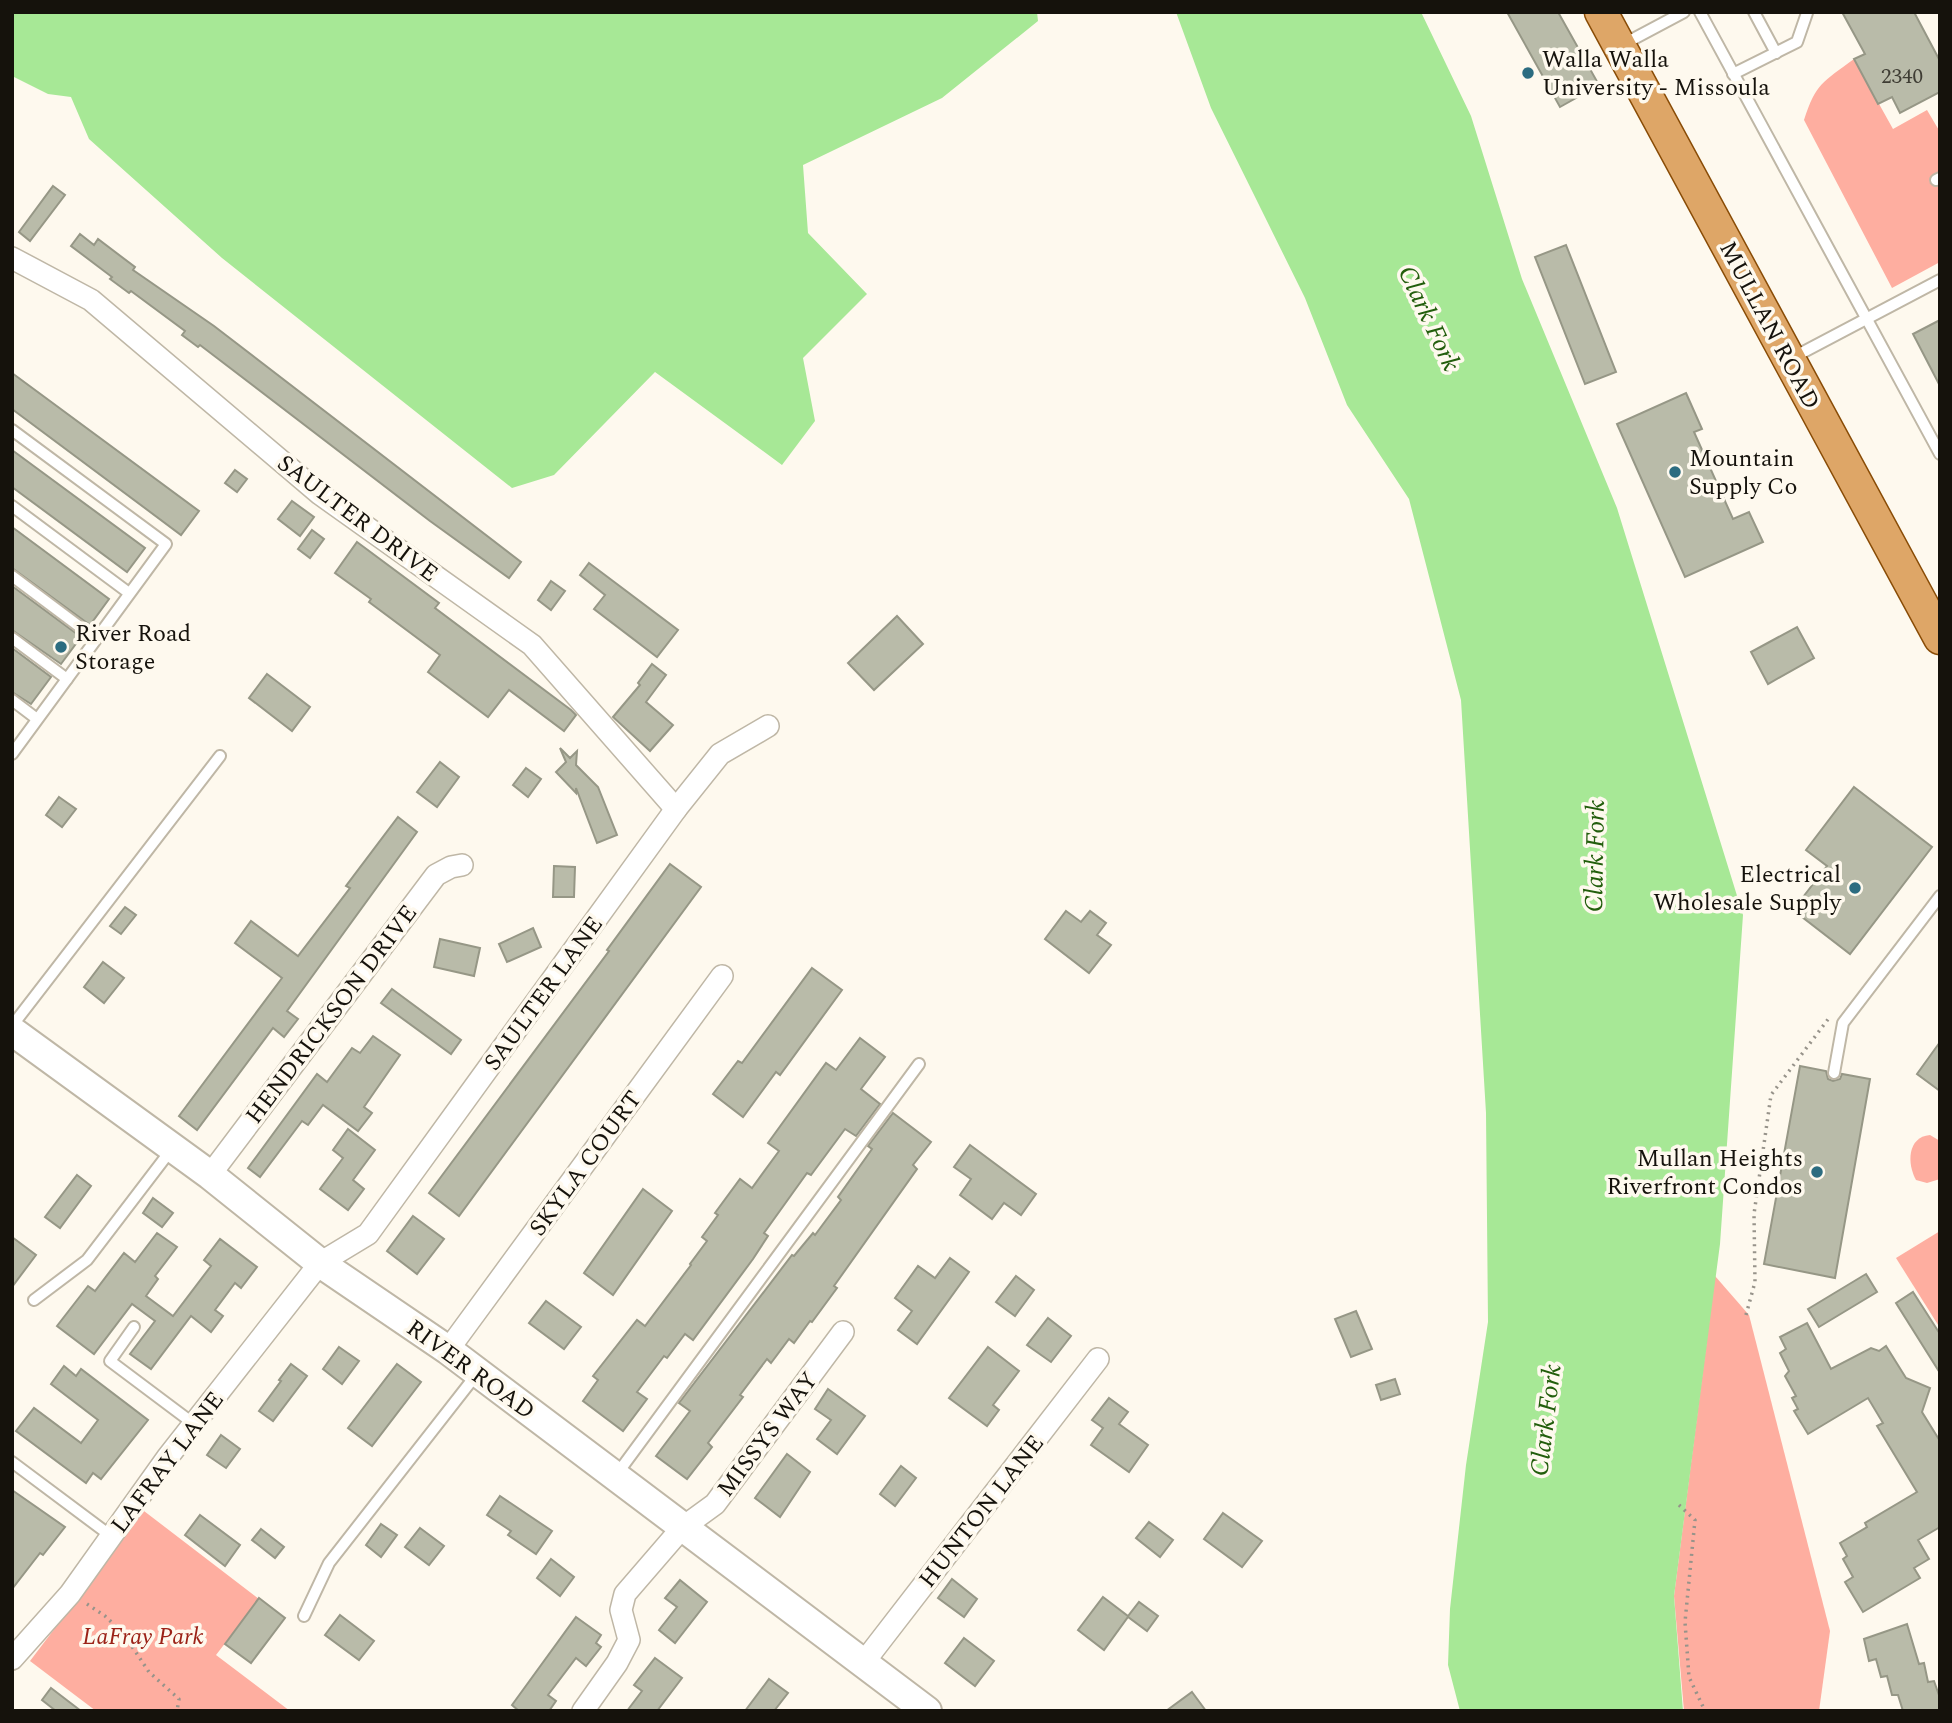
<svg xmlns="http://www.w3.org/2000/svg" width="1952" height="1723" font-family="Spectral,serif">
	<style>
		.green { fill: #feaea0 }
		.water { fill: #a7e896 }
		.building { fill: #b9bba9; stroke: #969786; stroke-width: 2 }
		.lines { fill: none; stroke-linecap: round; stroke-linejoin: round }
		.lane-casing { stroke: #bfb7a6; stroke-width: 14 }
		.street-casing { stroke: #bfb7a6; stroke-width: 24 }
		.secondary-casing { stroke: #bfb7a6; stroke-width: 32 }
		.primary-casing { stroke: #894c06; stroke-width: 35 }
		.path { stroke: #97938a; stroke-width: 3.5; stroke-dasharray: 2 5; stroke-linecap: butt }
		.lane { stroke: #fff; stroke-width: 10 }
		.street { stroke: #fff; stroke-width: 21 }
		.secondary { stroke: #fff; stroke-width: 28 }
		.primary { stroke: #dea667; stroke-width: 32 }
		.poi-dot { fill: #2c6c80; stroke: #fef9ee; stroke-width: 2.5 }
		.labels { text-anchor: middle; stroke-width: 7; stroke-linejoin: round; paint-order: stroke }
		.number-label { font-size: 21px; fill: #3e3c33 }
		.poi-label { font-size: 24px; fill: #15120c; stroke: #fef9ee; text-anchor: start }
		.street-label { font-size: 24px; fill: #15120c; stroke: #fef9ee }
		.park-label { font-size: 24px; font-style: italic; fill: #9b2217; stroke: #fef9ee }
		.water-label { font-size: 26px; font-style: italic; fill: #225e0c; stroke: #fef9ee }
	</style>
	<rect width="100%" height="100%" fill="#fef9ee"/>
	<!-- green -->
	<g class="green">
		<path d="M 1854,59 L 1893,129 L 1927,110 L 1940,132 L 1940,262 L 1892,288 L 1804,120 C 1816,83 1823,82 1854,59 Z"/>
		<path d="M 1930,1135 L 1940,1141 L 1940,1179 L 1927,1183 L 1916,1180 C 1907,1164 1907,1137 1930,1135 Z"/>
		<polygon points="1940,1231 1940,1328 1896,1258"/>
		<polygon points="1715,1276 1749,1315 1830,1631 1819,1711 1684,1711 1674,1596"/>
		<polygon points="144,1511 259,1599 216,1655 290,1711 96,1711 30,1661"/>
	</g>
	<!-- water -->
	<g class="water">
		<polygon points="12,12 1037,12 1038,21 942,98 803,165 808,233 867,294 803,358 815,421 782,465 655,372 554,475 512,488 222,258 89,139 71,97 48,94 12,76"/>
		<polygon points="1176,12 1421,12 1471,116 1522,279 1617,508 1743,915 1720,1244 1674,1596 1683,1711 1460,1711 1448,1665 1450,1609 1466,1465 1488,1322 1486,1113 1461,700 1409,499 1347,405 1305,298 1211,108"/>
	</g>
	<!-- building -->
	<g class="building">
		<polygon points="1507,12 1558,12 1599,85 1560,107"/>
		<polygon points="1842,12 1914,12 1940,61 1940,92 1900,113 1892,97 1878,104 1854,59 1865,54"/>
		<polygon points="53,186 65,195 30,241 19,232"/>
		<polygon points="80,234 94,245 98,239 135,267 133,270 214,326 521,562 509,578 430,521 200,345 198,347 182,335 185,331 131,291 129,293 110,279 112,277 71,246"/>
		<polygon points="1566,245 1616,372 1585,384 1535,257"/>
		<polygon points="1940,320 1940,386 1913,334"/>
		<polygon points="12,373 199,511 181,535 12,409"/>
		<polygon points="1686,393 1702,429 1694,432 1733,519 1749,512 1763,542 1685,577 1617,424"/>
		<polygon points="12,450 145,548 127,572 12,487"/>
		<polygon points="235,470 247,479 237,492 225,483"/>
		<polygon points="292,501 314,517 300,536 278,519"/>
		<polygon points="12,527 109,599 90,625 12,568"/>
		<polygon points="312,530 324,539 310,558 298,549"/>
		<polygon points="357,542 439,603 435,608 571,710 576,715 564,731 509,690 488,717 428,672 440,655 369,602 371,599 335,573"/>
		<polygon points="589,563 678,630 657,657 594,609 605,595 580,575"/>
		<polygon points="551,581 565,591 551,610 538,600"/>
		<polygon points="12,586 81,637 61,664 12,630"/>
		<polygon points="897,616 923,644 874,690 848,663"/>
		<polygon points="1797,627 1814,658 1768,684 1751,652"/>
		<polygon points="12,648 51,677 31,704 12,692"/>
		<polygon points="652,664 666,675 646,702 673,725 650,751 613,717 640,685 638,683"/>
		<polygon points="267,674 310,707 292,731 249,698"/>
		<polygon points="560,748 570,758 577,751 576,765 598,787 617,835 597,843 576,788 576,793 556,772 566,762"/>
		<polygon points="440,762 459,777 437,807 417,792"/>
		<polygon points="526,768 541,779 528,797 513,785"/>
		<polygon points="1854,787 1932,847 1850,954 1793,910 1827,866 1806,850"/>
		<polygon points="59,797 76,809 62,827 46,815"/>
		<polygon points="398,817 417,832 287,1011 298,1019 284,1037 273,1028 197,1130 179,1116 282,978 235,943 251,921 298,956 350,888 346,886"/>
		<polygon points="670,864 701,887 459,1216 429,1193 609,951 607,950"/>
		<polygon points="554,866 575,867 574,897 553,897"/>
		<polygon points="125,907 136,915 121,934 110,926"/>
		<polygon points="1066,911 1081,922 1090,911 1106,923 1097,935 1111,945 1089,973 1045,939"/>
		<polygon points="533,928 541,947 507,962 499,944"/>
		<polygon points="440,939 480,948 474,976 434,967"/>
		<polygon points="103,962 124,978 104,1003 84,987"/>
		<polygon points="812,968 842,990 780,1075 776,1072 743,1117 713,1094 738,1061 742,1063"/>
		<polygon points="392,989 461,1040 451,1054 381,1003"/>
		<polygon points="373,1036 400,1055 364,1107 372,1113 358,1131 323,1105 308,1125 302,1121 260,1177 248,1168 317,1074 327,1082 352,1048 360,1053"/>
		<polygon points="860,1038 885,1057 861,1089 880,1104 856,1136 845,1129 811,1175 807,1173 764,1233 768,1236 753,1259 693,1340 685,1334 667,1358 664,1356 637,1392 647,1399 623,1431 583,1401 598,1380 593,1376 637,1320 645,1326 691,1265 690,1264 707,1241 702,1237 718,1215 715,1213 740,1179 752,1188 779,1151 768,1143 826,1063 836,1070"/>
		<polygon points="1940,1042 1940,1091 1917,1074"/>
		<polygon points="1800,1066 1826,1071 1828,1079 1833,1081 1840,1079 1842,1074 1870,1079 1835,1278 1764,1264"/>
		<polygon points="893,1113 931,1142 913,1165 917,1169 834,1286 837,1288 812,1322 810,1321 794,1343 789,1339 771,1363 767,1359 740,1395 743,1397 708,1443 712,1447 687,1479 656,1456 690,1411 679,1403 792,1255 794,1256 813,1233 815,1235 841,1200 838,1197 872,1149 868,1146"/>
		<polygon points="348,1129 375,1150 353,1180 364,1189 348,1210 320,1189 343,1158 333,1150"/>
		<polygon points="970,1145 1036,1194 1021,1215 1004,1203 992,1219 960,1195 971,1179 954,1167"/>
		<polygon points="77,1175 91,1186 60,1228 45,1217"/>
		<polygon points="643,1189 672,1211 613,1295 584,1273"/>
		<polygon points="153,1198 173,1213 162,1227 143,1213"/>
		<polygon points="413,1216 444,1239 417,1274 387,1251"/>
		<polygon points="157,1233 177,1247 155,1276 158,1279 146,1296 173,1316 211,1266 204,1260 220,1239 257,1267 241,1288 235,1283 215,1310 223,1316 211,1332 191,1316 151,1369 130,1354 155,1321 132,1304 94,1354 57,1326 88,1286 95,1291 124,1253 135,1262"/>
		<polygon points="12,1237 36,1255 12,1287"/>
		<polygon points="950,1258 969,1272 917,1344 898,1330 912,1311 895,1298 918,1266 935,1278"/>
		<polygon points="1866,1274 1877,1292 1819,1327 1808,1309"/>
		<polygon points="1016,1276 1034,1290 1015,1316 996,1302"/>
		<polygon points="1913,1292 1940,1334 1940,1373 1896,1303"/>
		<polygon points="546,1301 581,1327 564,1349 529,1323"/>
		<polygon points="1356,1311 1372,1349 1351,1357 1335,1319"/>
		<polygon points="1048,1318 1071,1336 1051,1362 1027,1345"/>
		<polygon points="1807,1323 1831,1369 1871,1348 1879,1351 1886,1346 1906,1378 1930,1388 1922,1412 1940,1441 1940,1527 1918,1540 1929,1559 1914,1568 1920,1578 1863,1612 1845,1582 1853,1577 1843,1559 1847,1556 1840,1543 1867,1527 1865,1523 1917,1492 1877,1426 1883,1423 1868,1398 1808,1434 1794,1411 1798,1409 1792,1398 1796,1396 1785,1376 1789,1371 1780,1353 1786,1349 1780,1337"/>
		<polygon points="339,1347 359,1361 342,1384 323,1369"/>
		<polygon points="988,1347 1019,1371 993,1405 999,1410 987,1426 949,1398"/>
		<polygon points="291,1364 307,1376 273,1421 259,1411 281,1381 279,1380"/>
		<polygon points="397,1364 421,1382 372,1446 348,1428"/>
		<polygon points="64,1366 76,1376 81,1369 148,1420 101,1479 93,1473 86,1483 16,1431 34,1408 81,1443 98,1420 51,1384"/>
		<polygon points="1395,1379 1400,1394 1381,1400 1376,1385"/>
		<polygon points="828,1389 865,1416 837,1454 817,1439 831,1420 815,1409"/>
		<polygon points="1109,1398 1128,1412 1119,1424 1148,1445 1129,1472 1091,1445 1103,1428 1092,1420"/>
		<polygon points="221,1435 240,1449 226,1468 207,1455"/>
		<polygon points="787,1454 810,1472 780,1517 755,1498"/>
		<polygon points="901,1466 916,1478 895,1506 880,1494"/>
		<polygon points="12,1490 65,1527 43,1555 40,1553 12,1589"/>
		<polygon points="500,1496 552,1531 536,1554 508,1535 511,1531 487,1515"/>
		<polygon points="1223,1513 1262,1541 1242,1567 1204,1539"/>
		<polygon points="200,1515 240,1545 225,1566 185,1535"/>
		<polygon points="1149,1522 1173,1540 1160,1557 1136,1538"/>
		<polygon points="381,1524 397,1535 381,1557 366,1545"/>
		<polygon points="420,1528 444,1546 429,1565 405,1547"/>
		<polygon points="261,1529 284,1547 275,1558 252,1540"/>
		<polygon points="551,1559 574,1577 560,1596 537,1578"/>
		<polygon points="952,1579 977,1599 964,1617 938,1598"/>
		<polygon points="680,1580 707,1602 675,1643 659,1630 677,1607 665,1598"/>
		<polygon points="1103,1597 1128,1616 1139,1602 1158,1616 1147,1631 1128,1617 1104,1650 1078,1630"/>
		<polygon points="259,1598 285,1618 251,1663 225,1644"/>
		<polygon points="340,1615 374,1641 359,1660 325,1635"/>
		<polygon points="576,1617 601,1635 596,1643 601,1647 586,1666 576,1658 548,1695 556,1701 549,1711 519,1711 512,1705"/>
		<polygon points="1907,1624 1919,1664 1924,1663 1928,1682 1934,1681 1940,1698 1940,1711 1903,1711 1898,1695 1892,1695 1887,1676 1881,1677 1876,1659 1869,1661 1864,1639"/>
		<polygon points="964,1638 994,1661 975,1686 945,1663"/>
		<polygon points="655,1658 682,1678 657,1711 627,1711 642,1691 634,1685"/>
		<polygon points="769,1679 788,1693 774,1711 745,1711"/>
		<polygon points="51,1688 81,1711 56,1711 42,1700"/>
		<polygon points="1192,1692 1206,1711 1166,1711"/>
	</g>
	<g class="lines">
		<!-- lane casing -->
		<g class="lane-casing">
			<g id="lane">
				<polyline points="1700,12 1940,454"/>
				<polyline points="1754,12 1776,53"/>
				<polyline points="1622,45 1684,12"/>
				<polyline points="1733,74 1797,42 1807,13"/>
				<polyline points="1936,180 1940,178"/>
				<polyline points="1792,358 1940,280"/>
				<polyline points="12,430 166,544 12,754"/>
				<polyline points="12,506 129,593"/>
				<polyline points="12,576 96,639"/>
				<polyline points="12,638 67,679"/>
				<polyline points="12,700 37,719"/>
				<polyline points="12,1026 220,756"/>
				<polyline points="1834,1073 1843,1023 1940,896"/>
				<polyline points="34,1300 87,1260 171,1150"/>
				<polyline points="134,1327 110,1361 194,1424"/>
				<polyline points="12,1462 111,1536"/>
				<polyline points="617,1474 919,1064"/>
				<polyline points="304,1616 329,1563 476,1375"/>
			</g>
		</g>
		<!-- street casing -->
		<g class="street-casing">
			<g id="street">
				<polyline points="12,258 91,300 320,494 532,645 676,809"/>
				<polyline points="210,1175 436,875 451,867 462,865"/>
				<polyline points="448,1350 722,976"/>
				<polyline points="12,1659 70,1594 167,1458 320,1263 368,1234 676,809 720,754 768,726"/>
				<polyline points="864,1662 1098,1359"/>
				<polyline points="583,1711 617,1663 629,1640 621,1610 625,1594 682,1528 715,1504 843,1332"/>
			</g>
		</g>
		<!-- secondary casing -->
		<g class="secondary-casing">
			<polyline id="secondary" points="12,1031 210,1175 320,1263 448,1350 927,1711"/>
		</g>
		<!-- primary casing -->
		<g class="primary-casing">
			<polyline id="primary" points="1601,12 1940,638"/>
		</g>
		<!-- path -->
		<g class="path">
			<polyline points="1746,1315 1755,1282 1754,1214 1771,1095 1829,1018"/>
			<polyline points="1679,1505 1695,1520 1685,1622 1689,1677 1705,1711"/>
			<polyline points="87,1604 105,1616 123,1633 149,1672 179,1699 177,1711"/>
		</g>
		<!-- lane -->
		<use href="#lane" class="lane"/>
		<!-- street -->
		<use href="#street" class="street"/>
		<!-- secondary -->
		<use href="#secondary" class="secondary"/>
		<!-- primary -->
		<use href="#primary" class="primary"/>
	</g>
	<!-- markers -->
	<g class="poi-dot">
		<circle cx="1528" cy="73" r="7"/>
		<circle cx="1675" cy="472" r="7"/>
		<circle cx="61" cy="647" r="7"/>
		<circle cx="1855" cy="888" r="7"/>
		<circle cx="1817" cy="1172" r="7"/>
	</g>
	<g class="labels">
		<!-- number labels -->
		<g class="number-label">
			<text x="1902" y="83">2340</text>
		</g>
		<!-- poi labels -->
		<g class="poi-label">
			<text x="1542" y="67">Walla Walla<tspan x="1542" dy="28">University - Missoula</tspan></text>
			<text x="1689" y="466">Mountain<tspan x="1689" dy="28">Supply Co</tspan></text>
			<text x="75" y="641">River Road<tspan x="75" dy="28">Storage</tspan></text>
			<text x="1841" y="882" text-anchor="end">Electrical<tspan x="1841" dy="28">Wholesale Supply</tspan></text>
			<text x="1803" y="1166" text-anchor="end">Mullan Heights<tspan x="1803" dy="28">Riverfront Condos</tspan></text>
		</g>
		<!-- street labels -->
		<g class="street-label">
			<text transform="translate(1770 325) rotate(62)" y="8">MULLAN ROAD</text>
			<text transform="translate(358 518) rotate(37)" y="8">SAULTER DRIVE</text>
			<text transform="translate(543 993) rotate(-54)" y="8">SAULTER LANE</text>
			<text transform="translate(331 1014) rotate(-53)" y="8">HENDRICKSON DRIVE</text>
			<text transform="translate(585 1163) rotate(-54)" y="8">SKYLA COURT</text>
			<text transform="translate(471 1369) rotate(36)" y="8">RIVER ROAD</text>
			<text transform="translate(767 1434) rotate(-53)" y="8">MISSYS WAY</text>
			<text transform="translate(167 1462) rotate(-53)" y="8">LAFRAY LANE</text>
			<text transform="translate(981 1511) rotate(-52)" y="8">HUNTON LANE</text>
		</g>
		<!-- park labels -->
		<g class="park-label">
			<text x="143" y="1644">LaFray Park</text>
		</g>
		<!-- water labels -->
		<g class="water-label">
			<text transform="translate(1430 318) rotate(65)" y="9">Clark Fork</text>
			<text transform="translate(1594 856) rotate(-89)" y="9">Clark Fork</text>
			<text transform="translate(1545 1420) rotate(-83)" y="9">Clark Fork</text>
		</g>
	</g>
	<!-- border -->
	<rect width="1952" height="1723" fill="none" stroke="#15120c" stroke-width="28"/>
</svg>
